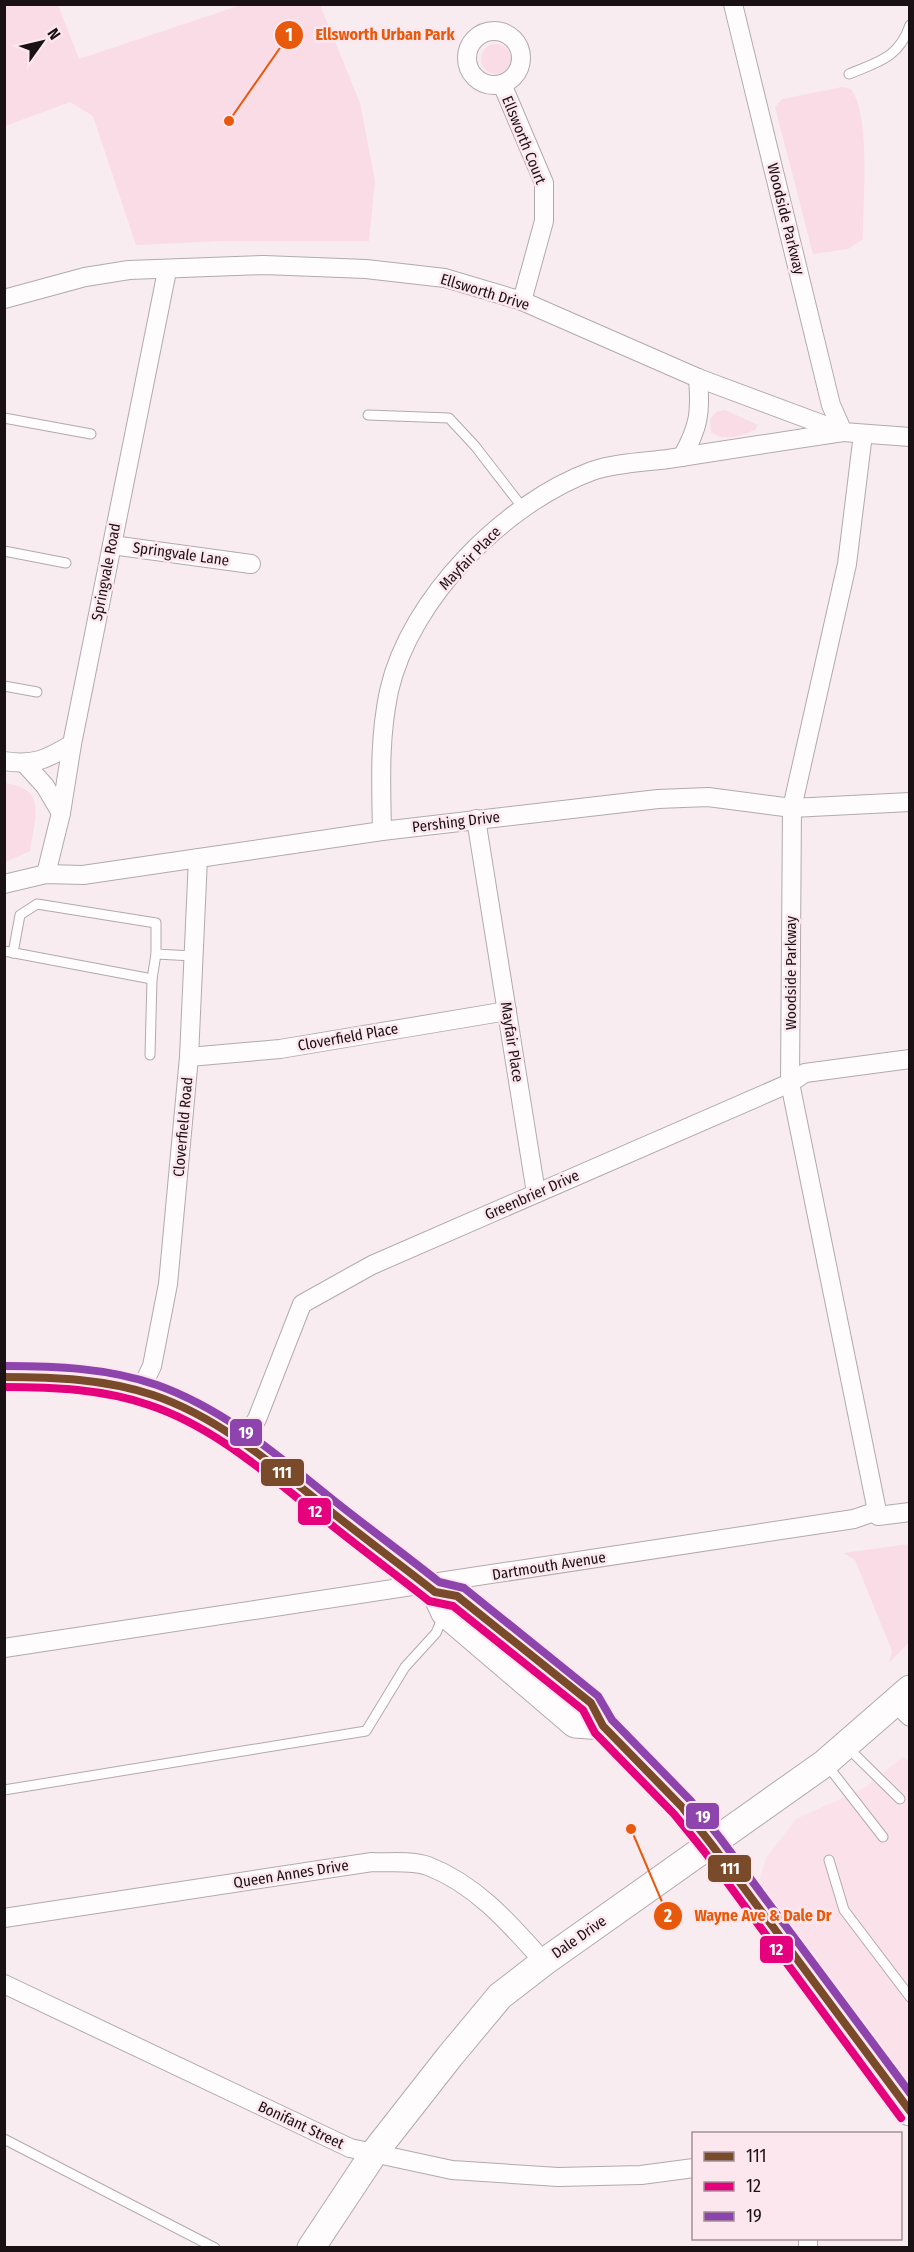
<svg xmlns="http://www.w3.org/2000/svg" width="914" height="2252" font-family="'Fira Sans Condensed',sans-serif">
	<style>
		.built { fill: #fbe2ea }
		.green { fill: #f9dce6 }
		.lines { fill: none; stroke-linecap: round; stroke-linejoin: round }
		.lane-casing { stroke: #b3a9ad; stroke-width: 11 }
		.street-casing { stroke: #b3a9ad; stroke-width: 20 }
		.secondary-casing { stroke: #b3a9ad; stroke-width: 29 }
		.lane { stroke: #fefcfd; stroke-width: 9 }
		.street { stroke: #fefcfd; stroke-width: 18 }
		.secondary { stroke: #fefcfd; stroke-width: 27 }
		.bus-1-casing { stroke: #fde7ef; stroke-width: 12 }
		.bus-2-casing { stroke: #fde7ef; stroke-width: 12 }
		.bus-3-casing { stroke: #fde7ef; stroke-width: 12 }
		.bus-1 { stroke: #7a4b2a; stroke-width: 8 }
		.bus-2 { stroke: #e5007d; stroke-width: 8 }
		.bus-3 { stroke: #8e44ad; stroke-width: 8 }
		.labels { text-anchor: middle; stroke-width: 5; stroke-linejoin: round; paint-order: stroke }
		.street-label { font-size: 15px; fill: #1a1114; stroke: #fde7ef }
		.leader { fill: none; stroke: #e8590c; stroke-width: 2 }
		.callout-dot { fill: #e8590c; stroke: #fde7ef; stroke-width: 2 }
		.mark-label { font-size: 18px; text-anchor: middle; font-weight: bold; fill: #fff }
		.callout-label { font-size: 16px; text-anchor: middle; font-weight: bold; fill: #e8590c; stroke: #fde7ef; stroke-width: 5; stroke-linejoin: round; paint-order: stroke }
		.line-badge { stroke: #fde7ef; stroke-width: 2 }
		.badge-label { font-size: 16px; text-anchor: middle; font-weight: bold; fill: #fff }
	</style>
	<rect width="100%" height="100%" fill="#f8ecf0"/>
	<!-- built -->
	<polygon class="built" points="903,1757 909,1761 909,2100 757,1889 766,1858 796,1819 864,1788"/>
	<!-- green -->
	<g class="green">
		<polygon points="4,5 58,5 79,59 241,5 320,5 360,103 375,181 369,241 221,241 136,245 93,116 70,102 5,126"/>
		<circle cx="496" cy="59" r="15"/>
		<path d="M 842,87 L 851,89 C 871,116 863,203 863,239 L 848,249 L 813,254 L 775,107 L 782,99 Z"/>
		<path d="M 725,410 L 758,425 L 755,430 C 739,436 726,442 711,432 L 710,420 L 716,412 Z"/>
		<path d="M 5,783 C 48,789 35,818 30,851 L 5,862 Z"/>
		<polygon points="909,1544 909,1642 889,1663 892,1651 855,1560 843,1553"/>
	</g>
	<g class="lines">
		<!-- lane casing -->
		<g class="lane-casing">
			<g id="lane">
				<path d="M 849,74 C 878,62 899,58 910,25"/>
				<polyline points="368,415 449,418 475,446 523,508"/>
				<polyline points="4,418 91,434"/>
				<polyline points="4,551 66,563"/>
				<polyline points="4,686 37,692"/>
				<polyline points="4,951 152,979"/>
				<polyline points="13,953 20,915 37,904 156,923 156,954 193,956"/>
				<polyline points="150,1055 152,979 156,954"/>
				<polyline points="848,1748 900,1799"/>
				<polyline points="827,1765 883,1837"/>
				<polyline points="4,1790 366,1731 405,1667 436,1633 443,1617"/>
				<polyline points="829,1860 844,1910 910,1997"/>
				<polyline points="4,2139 215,2248"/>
			</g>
		</g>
		<!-- street casing -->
		<g class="street-casing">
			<g id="street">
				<circle cx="494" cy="58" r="27"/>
				<polyline points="502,84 544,183 544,221 522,301"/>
				<polyline points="4,299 85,277 129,270 264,265 366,269 445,278 522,301 698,378 843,432 910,437"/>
				<polyline points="863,434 847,564 792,808 790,1083 877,1511"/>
				<path d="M 682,457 C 699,427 701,412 698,378"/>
				<polyline points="112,545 251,564"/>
				<path d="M 4,761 C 34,766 47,759 72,744"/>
				<polyline points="26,765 45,786 61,813"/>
				<polyline points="476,819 536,1193"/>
				<path d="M 382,831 C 381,783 379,738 389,691 C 410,598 505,503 592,471 C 615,463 644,462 668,459 C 727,450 785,441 843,432 L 831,405 L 733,4"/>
				<polyline points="46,874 61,813 72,744 167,271"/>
				<polyline points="4,884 46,874 83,875 382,831 658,799 708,797 792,808 910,802"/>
				<polyline points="189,1057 280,1049 507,1011"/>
				<polyline points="140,1391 152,1366 168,1284 189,1057 198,858"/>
				<polyline points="241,1442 257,1419 302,1304 372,1265 790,1083 805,1073 910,1059"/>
				<polyline points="4,1648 854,1519 877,1511 878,1516 910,1512"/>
				<polyline points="894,1702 910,1717"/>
				<path d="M 4,1918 L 372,1862 C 389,1863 412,1860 428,1866 C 477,1885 510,1924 544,1962"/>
				<polyline points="4,1984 350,2148 452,2170 558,2177 641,2175 694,2168"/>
				<polyline points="808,2238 808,2248"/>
			</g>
		</g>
		<!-- secondary casing -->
		<g class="secondary-casing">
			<g id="secondary">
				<path d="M 4,1377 C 55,1376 104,1379 153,1395 C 218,1417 271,1464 324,1506 C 360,1535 398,1563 435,1592 L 457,1596 L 591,1703 L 603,1726 L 682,1807 L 712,1845 L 804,1970 L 839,2013 L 910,2112"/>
				<polyline points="435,1592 445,1613 575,1724 603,1726"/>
				<polyline points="311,2248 374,2153 450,2056 500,1996 544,1962 825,1763 910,1689"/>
			</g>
		</g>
		<!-- lane -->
		<use href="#lane" class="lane"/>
		<!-- street -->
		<use href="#street" class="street"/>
		<!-- secondary -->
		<use href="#secondary" class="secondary"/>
		<!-- bus-1 casing -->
		<g class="bus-1-casing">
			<path id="bus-1" d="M 4,1377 C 54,1377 105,1379 153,1395 C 218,1417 271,1463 324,1506 C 360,1535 398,1563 435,1592 L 457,1596 L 591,1703 L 603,1726 L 682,1807 L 712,1845 L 910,2111"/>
		</g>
		<!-- bus-2 casing -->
		<g class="bus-2-casing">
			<path id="bus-2" d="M 4,1387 C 53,1387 103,1389 149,1405 C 212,1426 263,1471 314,1511 C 352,1542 391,1571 429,1601 L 453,1606 L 583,1710 L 595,1733 L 674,1814 L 704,1851 L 901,2118"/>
		</g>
		<!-- bus-3 casing -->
		<g class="bus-3-casing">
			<path id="bus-3" d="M 4,1366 C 56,1366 108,1368 157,1385 C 224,1409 277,1455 332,1499 C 367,1527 404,1554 439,1582 L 464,1588 L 598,1696 L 612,1720 L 690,1800 L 720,1838 L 910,2093"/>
		</g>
		<!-- bus-1 -->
		<use href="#bus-1" class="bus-1"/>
		<!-- bus-2 -->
		<use href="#bus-2" class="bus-2"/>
		<!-- bus-3 -->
		<use href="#bus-3" class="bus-3"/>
	</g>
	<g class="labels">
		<!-- street labels -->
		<g class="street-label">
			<text transform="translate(524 140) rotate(68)" y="5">Ellsworth Court</text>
			<text transform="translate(786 219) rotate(76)" y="5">Woodside Parkway</text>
			<text transform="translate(485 292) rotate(17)" y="5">Ellsworth Drive</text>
			<text transform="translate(181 554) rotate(8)" y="5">Springvale Lane</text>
			<text transform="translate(470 558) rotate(-46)" y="5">Mayfair Place</text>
			<text transform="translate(106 572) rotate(-79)" y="5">Springvale Road</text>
			<text transform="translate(456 822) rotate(-7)" y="5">Pershing Drive</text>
			<text transform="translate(791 973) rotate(-90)" y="5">Woodside Parkway</text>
			<text transform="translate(348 1037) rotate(-10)" y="5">Cloverfield Place</text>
			<text transform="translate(512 1042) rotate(81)" y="5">Mayfair Place</text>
			<text transform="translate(183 1127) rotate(-85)" y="5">Cloverfield Road</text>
			<text transform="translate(532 1195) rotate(-24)" y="5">Greenbrier Drive</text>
			<text transform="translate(549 1566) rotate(-9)" y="5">Dartmouth Avenue</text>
			<text transform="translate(291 1874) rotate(-9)" y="5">Queen Annes Drive</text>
			<text transform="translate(579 1937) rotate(-35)" y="5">Dale Drive</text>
			<text transform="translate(301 2125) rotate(25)" y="5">Bonifant Street</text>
		</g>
	</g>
	<!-- callouts -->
	<path class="leader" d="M229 121L289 35M631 1829L668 1916"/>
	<g class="callout-dot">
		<circle cx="229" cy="121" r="6"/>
		<circle cx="631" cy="1829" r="6"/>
		<circle cx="289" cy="35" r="15"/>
		<circle cx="668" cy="1916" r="15"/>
	</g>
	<g class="mark-label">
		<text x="289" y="41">1</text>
		<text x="668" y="1922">2</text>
	</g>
	<g class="callout-label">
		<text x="385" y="40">Ellsworth Urban Park</text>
		<text x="763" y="1921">Wayne Ave &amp; Dale Dr</text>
	</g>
	<g class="line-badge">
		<rect x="229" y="1418" width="34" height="29" rx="6" fill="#8e44ad"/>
		<rect x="260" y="1458" width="45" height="29" rx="6" fill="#7a4b2a"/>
		<rect x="297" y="1497" width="35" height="29" rx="6" fill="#e5007d"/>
		<rect x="685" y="1802" width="35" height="28" rx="6" fill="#8e44ad"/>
		<rect x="707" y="1854" width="45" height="29" rx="6" fill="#7a4b2a"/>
		<rect x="759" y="1935" width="35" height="29" rx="6" fill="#e5007d"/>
	</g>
	<g class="badge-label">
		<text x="246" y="1438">19</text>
		<text x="282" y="1478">111</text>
		<text x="315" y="1517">12</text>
		<text x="703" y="1822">19</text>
		<text x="730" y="1874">111</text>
		<text x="776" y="1955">12</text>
	</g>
	<!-- border -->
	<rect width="914" height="2252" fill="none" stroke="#1a1114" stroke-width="12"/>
	<!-- legend -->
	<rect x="692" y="2132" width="210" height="108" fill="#fde7ef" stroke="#a29197" stroke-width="1.5"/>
	<rect x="704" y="2152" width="30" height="9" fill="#7a4b2a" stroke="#a29197" stroke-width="1.5"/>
	<text x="746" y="2162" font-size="18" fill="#1a1114">111</text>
	<rect x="704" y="2182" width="30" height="9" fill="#e5007d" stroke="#a29197" stroke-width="1.5"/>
	<text x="746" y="2192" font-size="18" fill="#1a1114">12</text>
	<rect x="704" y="2212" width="30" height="9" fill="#8e44ad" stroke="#a29197" stroke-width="1.5"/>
	<text x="746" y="2222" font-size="18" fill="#1a1114">19</text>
	<!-- north arrow -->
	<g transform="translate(42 42) rotate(56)" stroke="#fde7ef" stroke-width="4.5" paint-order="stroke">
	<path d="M0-4.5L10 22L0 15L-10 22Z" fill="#1a1114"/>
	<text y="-9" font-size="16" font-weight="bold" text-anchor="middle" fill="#1a1114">N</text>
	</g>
</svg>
